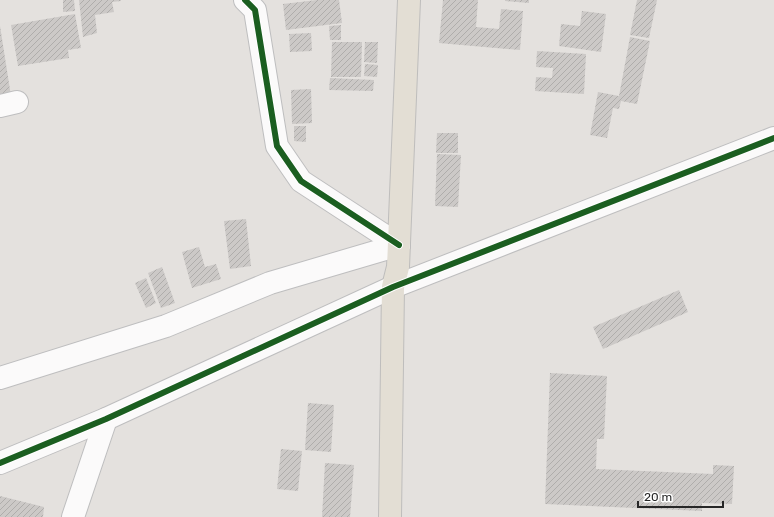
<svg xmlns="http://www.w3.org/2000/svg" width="774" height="517" font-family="Rubik,sans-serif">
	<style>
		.building { fill: url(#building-hatch) }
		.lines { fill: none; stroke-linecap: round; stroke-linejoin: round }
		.minor-casing { stroke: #bebebf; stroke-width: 24 }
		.major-casing { stroke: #bebdbc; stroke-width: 24 }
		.minor { stroke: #fbfafa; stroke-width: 22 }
		.major { stroke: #e3ded4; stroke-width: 22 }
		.cycleway-casing { stroke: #fff; stroke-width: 8 }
		.cycleway { stroke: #1b5e20; stroke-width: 6 }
	</style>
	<defs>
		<pattern id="building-hatch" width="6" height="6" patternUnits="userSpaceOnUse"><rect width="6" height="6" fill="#ccc9c7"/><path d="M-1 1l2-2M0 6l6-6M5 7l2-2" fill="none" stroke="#afadab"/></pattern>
	</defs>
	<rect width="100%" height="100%" fill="#e4e1de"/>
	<!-- building -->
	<g class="building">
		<polygon points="63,0 74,0 75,11 63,12"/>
		<polygon points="79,0 121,0 121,1 112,2 114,12 95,15 97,33 83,37"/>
		<polygon points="317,0 339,0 342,23 286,30 283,4"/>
		<polygon points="443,0 478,0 476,27 499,29 501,9 523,11 520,50 439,43"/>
		<polygon points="505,0 529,0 529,3 505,1"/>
		<polygon points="637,0 657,0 649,38 630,35"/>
		<polygon points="582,11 606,14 601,52 559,46 561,24 580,26"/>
		<polygon points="75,14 81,48 68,50 69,58 18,66 11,25"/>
		<polygon points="341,25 341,40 330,40 329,26"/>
		<polygon points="0,26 11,96 0,98"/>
		<polygon points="311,33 312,51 290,52 289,34"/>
		<polygon points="630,37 650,41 637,104 621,101 619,109 613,108 607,138 590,135 598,92 619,96"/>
		<polygon points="332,42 362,42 361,77 331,77"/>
		<polygon points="365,42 378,42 377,63 364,62"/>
		<polygon points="537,51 586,54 584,94 535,91 536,77 552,78 553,68 536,67"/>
		<polygon points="365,64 378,65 377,77 364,76"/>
		<polygon points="330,78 374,80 373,91 329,90"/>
		<polygon points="311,89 312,123 292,124 291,90"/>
		<polygon points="294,126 306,126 306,142 294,141"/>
		<polygon points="437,133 458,133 458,153 436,153"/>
		<polygon points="437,154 461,155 458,207 435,206"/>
		<polygon points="246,219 251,266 230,269 224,221"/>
		<polygon points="199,247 205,267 216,264 221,279 192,288 182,252"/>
		<polygon points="162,267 175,303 161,308 148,273"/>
		<polygon points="146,278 156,303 146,308 135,283"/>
		<polygon points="679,290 688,312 603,349 593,327"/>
		<polygon points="550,373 607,376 604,439 597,439 596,469 713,474 713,465 734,466 732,504 702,503 702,511 545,504"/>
		<polygon points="308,403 334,405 331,452 305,450"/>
		<polygon points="281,449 302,451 298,491 277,489"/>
		<polygon points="325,463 354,465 350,517 322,517"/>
		<polygon points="0,496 44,507 43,517 0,517"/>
	</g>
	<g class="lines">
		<!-- minor casing -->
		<g class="minor-casing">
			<g id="minor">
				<polyline points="245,0 255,10 277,146 301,181 399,245"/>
				<polyline points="0,106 17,102"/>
				<polyline points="0,378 166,326 270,283 399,245"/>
				<polyline points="0,463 106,419 393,287 774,138"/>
				<polyline points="73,517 106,419"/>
			</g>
		</g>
		<!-- major casing -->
		<g class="major-casing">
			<polyline id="major" points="390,517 393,287 398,267 409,0"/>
		</g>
		<!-- minor -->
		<use href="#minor" class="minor"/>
		<!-- major -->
		<use href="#major" class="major"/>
		<!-- cycleway casing -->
		<g class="cycleway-casing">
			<g id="cycleway">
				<polyline points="245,0 255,10 277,146 301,181 399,245"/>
				<polyline points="0,463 106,419 393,287 774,138"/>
			</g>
		</g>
		<!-- cycleway -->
		<use href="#cycleway" class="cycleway"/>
	</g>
	<!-- scale -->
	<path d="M638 501v6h85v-6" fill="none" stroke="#272727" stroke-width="2"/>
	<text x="644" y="501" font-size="12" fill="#272727" stroke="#ffffff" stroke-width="3" paint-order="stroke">20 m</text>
</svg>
